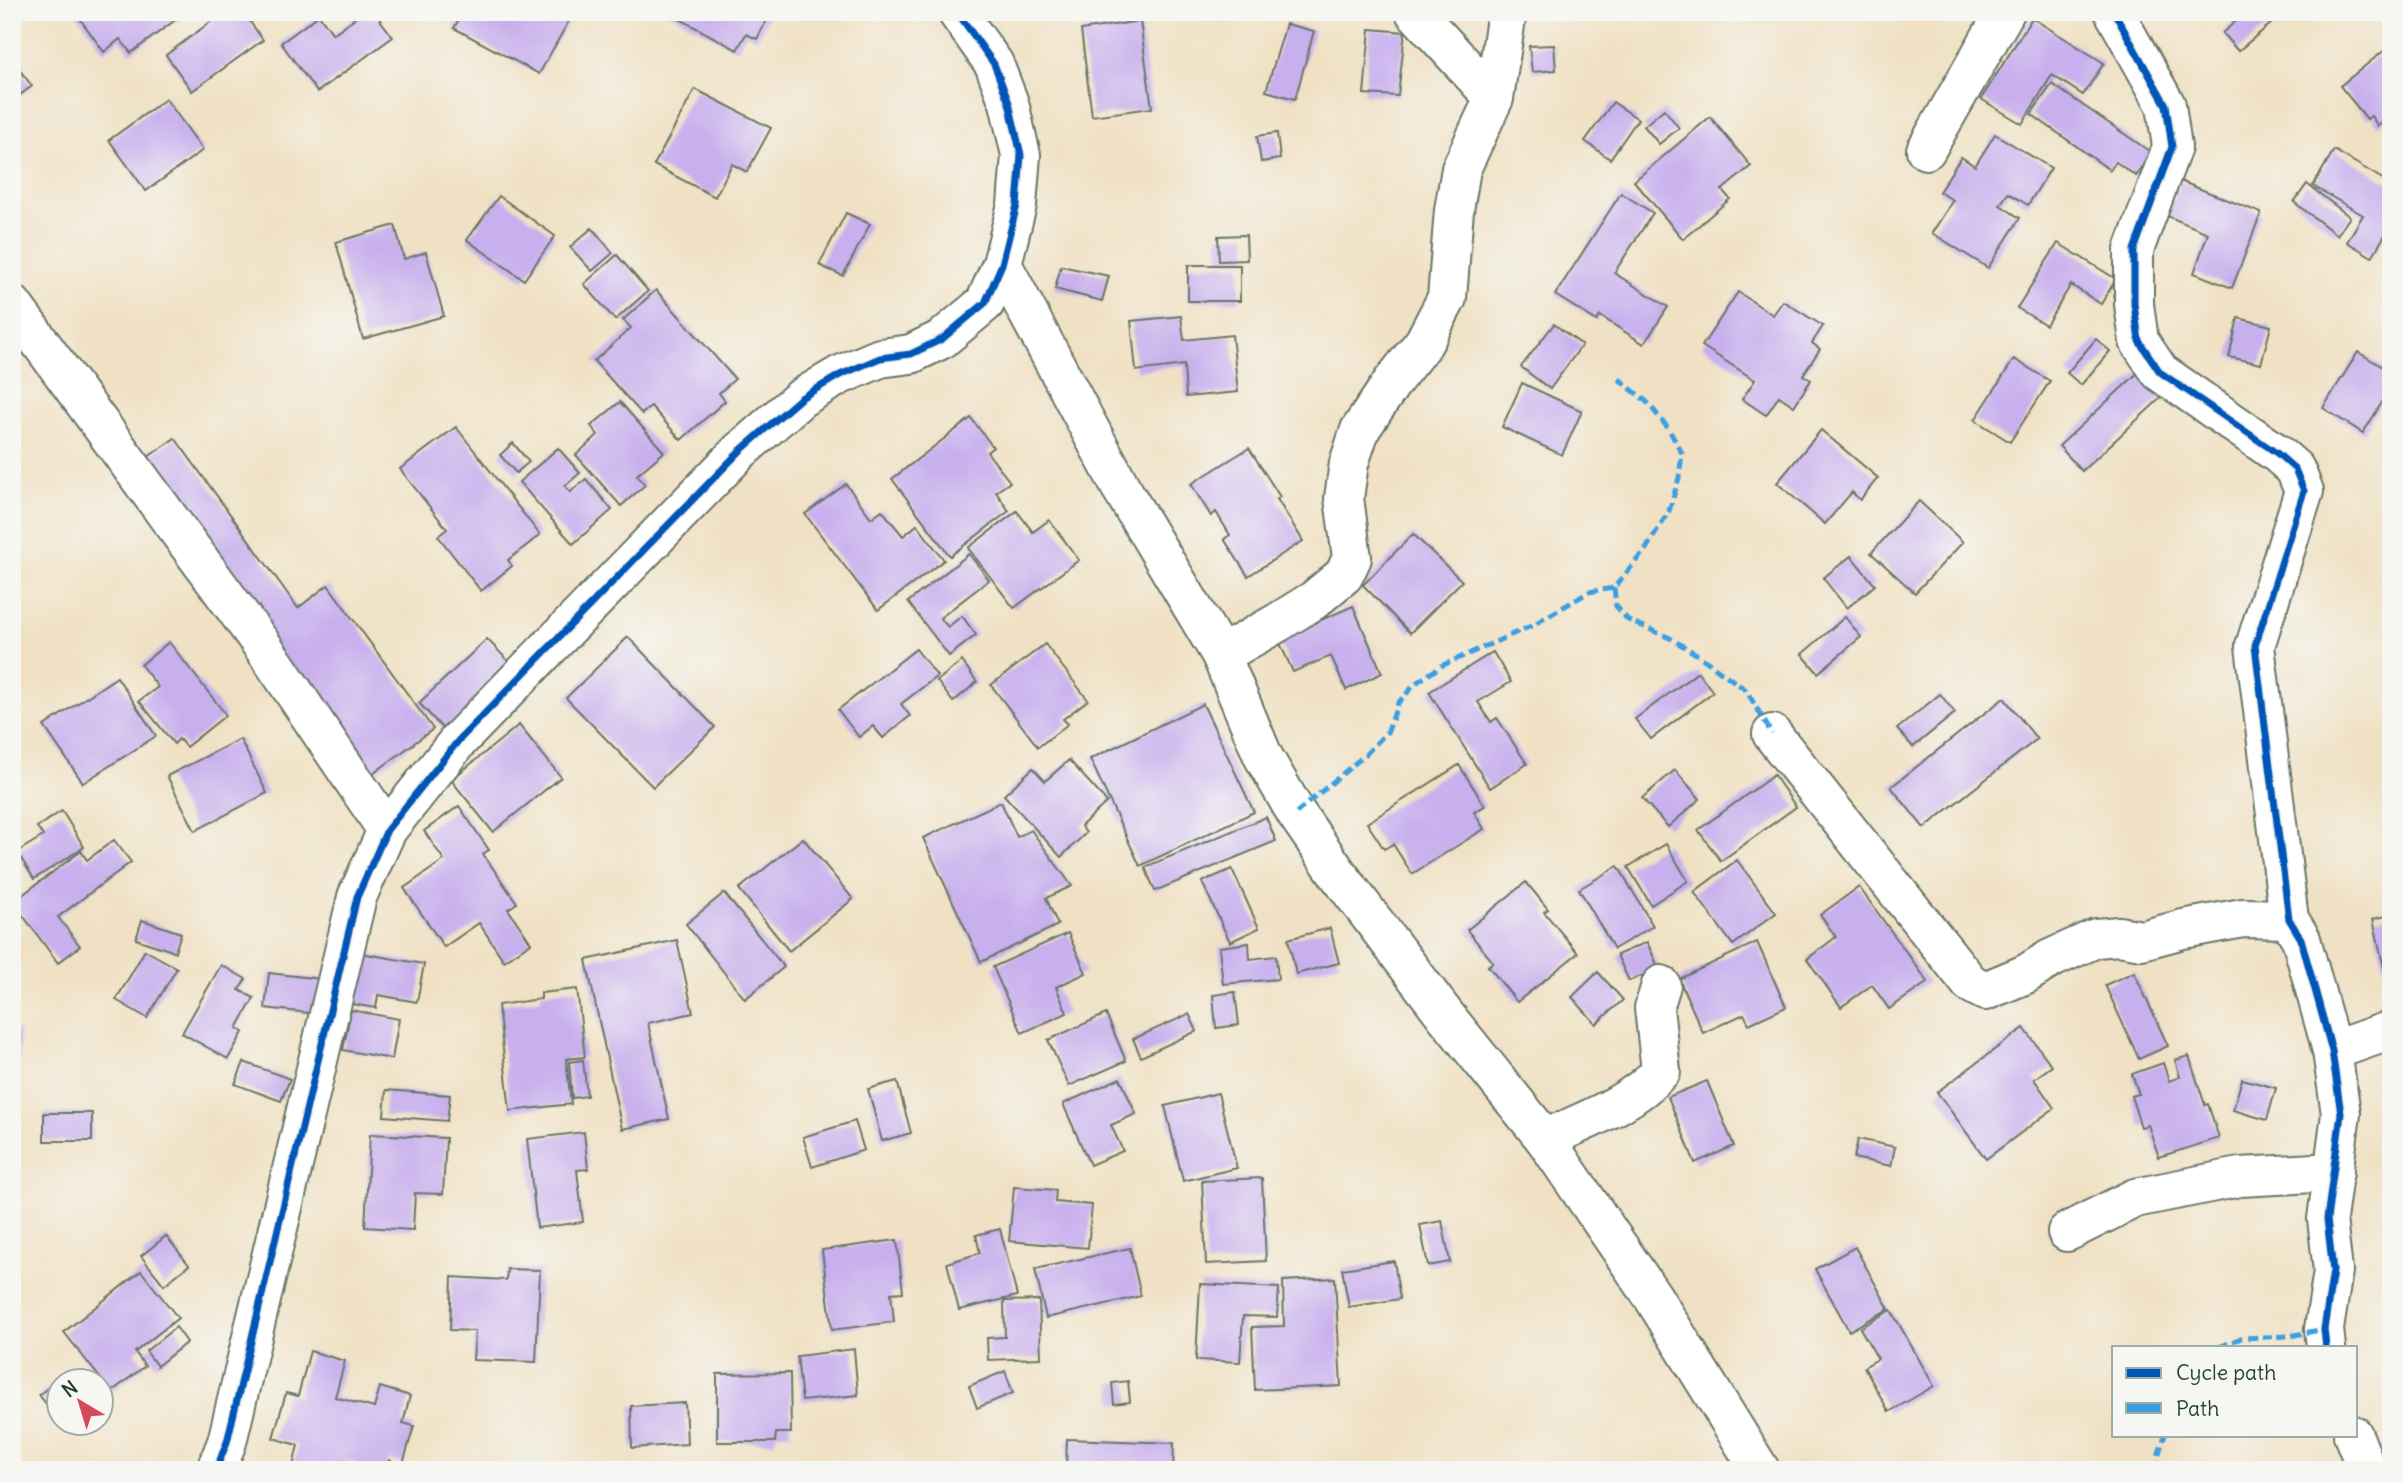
<svg xmlns="http://www.w3.org/2000/svg" width="2403" height="1482" font-family="Delius,sans-serif">
	<style>
		.building { fill: #c8afed }
		.lines { fill: none; stroke-linecap: round; stroke-linejoin: round }
		.street-casing { stroke: #687666; stroke-width: 42 }
		.street { stroke: #fff; stroke-width: 38 }
		.quiet { stroke: #3c9ee2; stroke-width: 5; stroke-dasharray: 10 5; stroke-linecap: butt }
		.cycleway-casing { stroke: #f6f6f2; stroke-width: 11 }
		.cycleway { stroke: #0057b8; stroke-width: 7 }
	</style>
	<rect width="100%" height="100%" fill="#f6f6f2"/>
	<filter id="ink" filterUnits="userSpaceOnUse"><feTurbulence type="fractalNoise" baseFrequency=".0143" numOctaves="2"/><feDisplacementMap in="SourceGraphic" scale="14" xChannelSelector="R" yChannelSelector="G"/><feConvolveMatrix kernelMatrix="1 2 1 2 8 2 1 2 1" color-interpolation-filters="sRGB"/></filter>
	<filter id="wash" filterUnits="userSpaceOnUse"><feTurbulence type="fractalNoise" baseFrequency=".00686" numOctaves="4" result="noise"/><feDisplacementMap in="SourceGraphic" scale="28" xChannelSelector="R" yChannelSelector="G"/><feGaussianBlur stdDeviation="1.57" result="paint"/><feColorMatrix in="noise" values="0 0 0 0 0 0 0 0 0 0 0 0 0 0 0 0 0 1.4 0 .05"/><feComposite in="paint" operator="in"/></filter>
	<g filter="url(#wash)">
		<rect width="100%" height="100%" fill="#f0e1c4"/>
		<g id="blocks">
			<!-- building -->
			<g class="building">
				<polygon points="75,12 186,12 131,53 120,39 104,52"/>
				<polygon points="224,12 243,12 263,40 192,91 166,55"/>
				<polygon points="363,12 374,12 393,37 317,92 281,43 319,15 333,34"/>
				<polygon points="463,12 557,12 570,19 539,74 454,28"/>
				<polygon points="667,12 771,12 757,39 746,34 737,50"/>
				<polygon points="2247,12 2265,12 2273,22 2238,51 2222,33"/>
				<polygon points="2032,18 2104,63 2083,95 2052,75 2022,124 1981,99"/>
				<polygon points="1140,21 1152,108 1092,116 1081,30"/>
				<polygon points="1286,24 1314,31 1295,99 1266,91"/>
				<polygon points="1370,29 1405,32 1398,96 1364,94"/>
				<polygon points="1554,45 1556,70 1532,72 1529,46"/>
				<polygon points="2391,45 2391,116 2378,126 2371,116 2367,119 2340,86"/>
				<polygon points="12,60 32,86 12,101"/>
				<polygon points="2052,84 2152,153 2136,176 2116,162 2110,170 2031,114"/>
				<polygon points="695,89 771,128 747,172 732,164 715,197 654,165"/>
				<polygon points="166,99 203,150 146,191 109,140"/>
				<polygon points="1613,102 1638,119 1610,159 1585,141"/>
				<polygon points="1664,109 1679,128 1659,144 1644,126"/>
				<polygon points="1710,117 1751,166 1722,190 1730,199 1683,239 1634,181"/>
				<polygon points="1277,133 1280,159 1261,162 1257,136"/>
				<polygon points="1995,134 2051,168 2028,205 2008,193 2000,205 2020,218 1988,268 1932,233 1953,200 1939,192 1961,157 1975,166"/>
				<polygon points="2334,150 2391,184 2391,225 2372,257 2347,242 2363,215 2313,186"/>
				<polygon points="2180,181 2261,213 2232,288 2194,273 2208,233 2167,216"/>
				<polygon points="2307,184 2350,217 2337,235 2294,202"/>
				<polygon points="1621,193 1653,213 1614,273 1668,307 1644,344 1600,316 1597,321 1555,295"/>
				<polygon points="499,196 555,236 524,280 467,240"/>
				<polygon points="846,213 870,224 843,276 819,265"/>
				<polygon points="395,225 404,259 426,252 444,316 363,339 336,242"/>
				<polygon points="592,228 613,253 592,271 570,247"/>
				<polygon points="1246,235 1247,260 1219,261 1218,236"/>
				<polygon points="2058,243 2116,279 2101,304 2071,285 2046,325 2017,308"/>
				<polygon points="617,255 648,291 615,320 584,284"/>
				<rect x="1188" y="265" width="52" height="36"/>
				<polygon points="1061,266 1109,276 1102,301 1055,289"/>
				<polygon points="656,290 735,379 719,393 725,401 681,440 651,406 642,414 594,361 631,328 623,320"/>
				<polygon points="1738,292 1773,315 1783,301 1823,326 1812,343 1820,349 1803,375 1811,380 1794,406 1779,396 1766,415 1742,399 1755,380 1702,346"/>
				<polygon points="1181,316 1184,340 1232,335 1238,392 1186,397 1184,365 1136,371 1131,321"/>
				<polygon points="2238,318 2271,326 2261,364 2229,357"/>
				<polygon points="1554,324 1582,345 1550,389 1521,367"/>
				<polygon points="2096,339 2110,351 2081,385 2067,373"/>
				<polygon points="2358,352 2391,372 2391,388 2363,433 2323,408"/>
				<polygon points="2014,359 2050,381 2010,442 1975,420"/>
				<polygon points="2142,369 2165,394 2082,471 2059,446"/>
				<polygon points="1522,383 1582,411 1562,455 1502,427"/>
				<polygon points="620,402 664,452 637,475 645,485 621,506 576,455 598,435 591,426"/>
				<polygon points="971,418 993,447 987,452 1010,482 996,492 1009,511 950,556 892,479"/>
				<polygon points="456,427 540,535 508,560 512,566 481,591 438,536 447,529 400,469"/>
				<polygon points="1821,430 1878,478 1860,500 1852,492 1825,524 1777,483"/>
				<polygon points="175,438 298,608 328,585 433,729 370,776 141,462"/>
				<polygon points="513,443 529,462 516,473 500,455"/>
				<polygon points="558,448 580,473 565,486 570,492 586,479 612,510 573,544 519,482"/>
				<polygon points="1249,448 1280,497 1277,499 1303,541 1248,576 1224,539 1230,535 1216,512 1211,516 1191,484"/>
				<polygon points="846,484 871,518 882,510 903,536 917,525 944,560 878,610 805,514"/>
				<polygon points="1919,501 1963,542 1915,593 1871,553"/>
				<polygon points="1017,511 1033,532 1049,520 1079,560 1014,608 968,548"/>
				<polygon points="1413,534 1462,581 1410,633 1363,585"/>
				<polygon points="969,554 989,580 940,618 948,627 962,616 976,635 949,656 908,602"/>
				<polygon points="1851,556 1875,585 1847,608 1823,578"/>
				<polygon points="1353,606 1382,673 1346,690 1331,656 1293,672 1278,639"/>
				<polygon points="1845,617 1861,637 1818,673 1802,654"/>
				<polygon points="628,637 715,727 653,787 566,698"/>
				<polygon points="487,639 514,667 445,731 419,703"/>
				<polygon points="169,642 226,715 186,747 179,739 174,744 139,701 158,687 141,665"/>
				<polygon points="1045,644 1088,700 1063,719 1068,724 1038,747 991,685"/>
				<polygon points="916,649 937,676 901,704 910,716 883,738 873,726 859,737 838,710"/>
				<polygon points="1493,652 1511,682 1478,702 1491,722 1497,718 1527,764 1490,788 1429,692"/>
				<polygon points="962,661 977,682 953,702 937,681"/>
				<polygon points="1698,672 1713,692 1651,739 1635,719"/>
				<polygon points="117,677 156,736 83,783 44,726"/>
				<polygon points="1940,694 1955,713 1913,747 1897,729"/>
				<polygon points="2004,698 2037,739 1924,828 1891,787"/>
				<polygon points="1203,704 1254,812 1140,866 1090,759"/>
				<polygon points="519,725 561,777 493,832 451,780"/>
				<polygon points="240,739 267,793 195,831 167,776"/>
				<polygon points="1069,760 1107,802 1081,826 1086,833 1061,857 1004,795 1033,768 1045,781"/>
				<polygon points="1459,765 1485,806 1474,812 1484,829 1412,874 1393,844 1384,849 1367,823"/>
				<polygon points="1675,770 1700,799 1668,827 1642,798"/>
				<polygon points="1774,775 1796,807 1721,861 1698,830"/>
				<polygon points="1001,802 1017,837 1031,830 1072,886 1046,898 1058,925 981,962 923,838"/>
				<polygon points="459,806 489,850 483,854 517,903 508,909 531,943 504,961 479,923 444,947 404,888 444,860 424,831"/>
				<polygon points="62,811 84,847 34,879 17,852 43,836 37,827"/>
				<polygon points="1266,817 1276,841 1155,891 1145,867"/>
				<polygon points="803,838 853,899 789,951 739,889"/>
				<polygon points="114,840 131,862 58,917 80,946 58,963 13,902 81,851 87,860"/>
				<polygon points="1666,844 1688,881 1651,905 1628,867"/>
				<polygon points="1737,860 1776,913 1733,945 1694,892"/>
				<polygon points="1618,866 1653,926 1614,949 1579,889"/>
				<polygon points="1232,869 1259,928 1230,942 1202,882"/>
				<polygon points="1526,882 1548,909 1544,912 1578,953 1517,1002 1488,966 1493,962 1467,930"/>
				<polygon points="1859,887 1928,982 1889,1009 1872,985 1841,1007 1807,959 1836,937 1820,915"/>
				<polygon points="724,893 784,967 745,999 686,924"/>
				<polygon points="2391,915 2391,985 2388,986 2373,919"/>
				<polygon points="142,920 181,933 175,952 136,939"/>
				<polygon points="1330,928 1339,963 1296,974 1288,939"/>
				<polygon points="1068,933 1086,973 1056,987 1067,1013 1022,1033 993,967"/>
				<polygon points="677,940 693,1013 648,1023 669,1119 622,1129 586,960"/>
				<polygon points="1647,942 1659,969 1629,981 1617,955"/>
				<polygon points="1757,942 1786,1007 1749,1024 1744,1014 1703,1033 1679,979"/>
				<polygon points="1249,943 1250,959 1276,956 1278,979 1223,984 1219,947"/>
				<polygon points="145,950 177,968 147,1018 116,1000"/>
				<polygon points="360,953 424,964 417,1002 378,995 376,1008 351,1004"/>
				<polygon points="221,965 246,979 239,990 254,998 237,1028 243,1032 228,1059 182,1033"/>
				<polygon points="1598,972 1623,1000 1596,1024 1572,997"/>
				<polygon points="2134,972 2168,1046 2139,1059 2105,985"/>
				<polygon points="269,973 321,979 317,1014 265,1008"/>
				<polygon points="577,989 585,1057 566,1059 571,1104 510,1111 498,1005 541,999 541,993"/>
				<polygon points="1235,992 1239,1025 1216,1028 1213,995"/>
				<polygon points="351,1010 399,1019 392,1059 343,1050"/>
				<polygon points="1106,1014 1126,1061 1069,1086 1048,1040"/>
				<polygon points="1189,1014 1197,1031 1141,1057 1133,1039"/>
				<polygon points="2024,1028 2052,1066 2034,1079 2054,1108 1986,1159 1937,1092"/>
				<rect x="12" y="1031" width="7" height="29"/>
				<polygon points="2189,1056 2205,1105 2208,1104 2219,1138 2159,1157 2148,1125 2141,1127 2131,1096 2139,1094 2132,1074 2163,1063 2169,1081 2180,1077 2175,1060"/>
				<polygon points="583,1060 587,1096 572,1098 569,1062"/>
				<polygon points="244,1062 290,1079 281,1101 235,1084"/>
				<polygon points="1120,1078 1136,1114 1111,1125 1123,1151 1090,1165 1063,1104"/>
				<polygon points="2242,1079 2276,1088 2267,1120 2233,1110"/>
				<polygon points="897,1081 911,1133 882,1141 868,1089"/>
				<polygon points="1707,1081 1734,1146 1695,1163 1668,1097"/>
				<polygon points="386,1090 450,1095 447,1121 384,1116"/>
				<polygon points="1218,1093 1237,1168 1183,1181 1165,1106"/>
				<rect x="44" y="1113" width="48" height="28"/>
				<polygon points="855,1121 864,1150 812,1167 803,1137"/>
				<polygon points="584,1132 588,1169 577,1170 583,1222 537,1228 527,1139"/>
				<polygon points="370,1134 446,1138 443,1194 415,1193 413,1230 365,1227"/>
				<polygon points="1858,1139 1895,1147 1891,1166 1854,1158"/>
				<polygon points="1262,1178 1266,1261 1206,1264 1202,1181"/>
				<polygon points="1014,1187 1056,1190 1055,1202 1092,1205 1088,1248 1009,1241"/>
				<polygon points="1442,1221 1450,1262 1428,1266 1420,1225"/>
				<polygon points="1000,1229 1017,1296 959,1310 947,1263 980,1253 976,1235"/>
				<polygon points="166,1236 189,1265 164,1285 141,1256"/>
				<polygon points="897,1240 903,1292 891,1293 894,1322 832,1330 822,1250"/>
				<polygon points="1855,1247 1889,1309 1849,1331 1815,1269"/>
				<polygon points="1130,1248 1141,1296 1046,1318 1035,1269"/>
				<polygon points="1394,1261 1400,1299 1349,1307 1342,1269"/>
				<polygon points="507,1269 540,1270 536,1362 473,1360 475,1331 450,1330 452,1277 506,1280"/>
				<polygon points="141,1271 178,1318 135,1352 145,1366 111,1392 64,1332"/>
				<polygon points="1335,1278 1341,1386 1255,1390 1252,1327 1284,1326 1283,1281"/>
				<polygon points="1200,1284 1279,1288 1277,1317 1243,1316 1240,1362 1196,1360"/>
				<polygon points="1039,1300 1041,1358 988,1360 987,1338 1005,1337 1004,1301"/>
				<polygon points="1891,1310 1934,1386 1889,1412 1864,1367 1878,1359 1860,1328"/>
				<polygon points="176,1327 187,1342 157,1366 146,1351"/>
				<polygon points="854,1349 858,1395 802,1401 797,1356"/>
				<polygon points="310,1351 345,1361 335,1397 374,1408 380,1387 410,1396 403,1423 414,1426 403,1464 389,1460 386,1470 353,1470 355,1463 343,1460 340,1470 292,1470 298,1445 273,1438 286,1393 298,1396"/>
				<polygon points="1005,1371 1013,1393 977,1408 969,1386"/>
				<polygon points="790,1373 791,1433 776,1433 775,1442 717,1442 717,1374"/>
				<polygon points="64,1375 68,1380 60,1380 60,1421 39,1395"/>
				<polygon points="1128,1381 1130,1402 1114,1404 1112,1383"/>
				<polygon points="685,1403 687,1444 632,1448 631,1406"/>
				<polygon points="1067,1439 1174,1443 1173,1470 1066,1470"/>
			</g>
		</g>
	</g>
	<g filter="url(#ink)">
		<use href="#blocks" fill-opacity="0" stroke="#687666" stroke-width="2"/>
		<g class="lines">
			<!-- street casing -->
			<g class="street-casing">
				<g id="street">
					<polyline points="1415,12 1494,98"/>
					<polyline points="2114,12 2166,105 2172,147 2134,250 2134,304 2139,341 2160,372 2278,454 2295,469 2304,491 2255,646 2289,919 2301,939 2332,1051 2341,1114 2327,1219 2333,1271 2324,1329 2326,1347"/>
					<polyline points="1926,150 2005,12"/>
					<polyline points="1002,264 1120,486 1221,655 1263,756 1296,813 1338,874 1445,1015 1545,1139 1653,1297 1760,1470"/>
					<polyline points="12,304 262,645 387,830"/>
					<polyline points="1221,655 1277,623 1314,600 1344,575 1352,558 1344,498 1349,463 1360,430 1393,381 1424,342 1447,298 1454,210 1461,169 1494,98 1507,12"/>
					<polyline points="1772,734 1970,983 1985,991 2026,974 2050,959 2096,938 2119,936 2142,940 2183,929 2243,918 2289,919"/>
					<polyline points="2332,1051 2391,1030"/>
					<path d="M 1545,1139 C 1584,1121 1632,1104 1661,1071 L 1654,1008 L 1661,985"/>
					<polyline points="2067,1232 2135,1198 2240,1177 2334,1172"/>
					<polyline points="2353,1435 2367,1470"/>
					<polyline points="216,1470 227,1442 357,897 387,830 458,741 741,450 801,398 840,375 880,358 911,354 942,339 985,303 1002,264 1017,205 1021,155 1009,103 994,64 957,12"/>
				</g>
			</g>
			<!-- street -->
			<use href="#street" class="street"/>
			<!-- quiet -->
			<g class="quiet">
				<polyline points="1614,588 1616,606 1628,620 1670,638 1698,655 1746,690 1772,734"/>
				<polyline points="1296,813 1366,754 1388,731 1398,703 1416,683 1441,666 1531,626 1589,592 1614,588 1646,549 1669,511 1679,478 1682,453 1668,428 1647,402 1619,379"/>
				<polyline points="2219,1347 2241,1338 2290,1336 2324,1329"/>
				<polyline points="2158,1470 2158,1456 2165,1435"/>
			</g>
			<!-- cycleway casing -->
			<g class="cycleway-casing">
				<g id="cycleway">
					<polyline points="2114,12 2166,105 2172,147 2134,250 2134,304 2139,341 2160,372 2278,454 2295,469 2304,491 2255,646 2289,919 2301,939 2332,1051 2341,1114 2327,1219 2333,1271 2324,1329 2326,1347"/>
					<polyline points="216,1470 227,1442 357,897 387,830 458,741 741,450 801,398 840,375 880,358 911,354 942,339 985,303 1002,264 1017,205 1021,155 1009,103 994,64 957,12"/>
				</g>
			</g>
			<!-- cycleway -->
			<use href="#cycleway" class="cycleway"/>
		</g>
	</g>
	<!-- margin -->
	<rect width="2403" height="1482" fill="none" stroke="#f6f6f2" stroke-width="42"/>
	<!-- legend -->
	<rect x="2112" y="1346" width="245" height="91" fill="#f6f6f2" stroke="#a0aca6" stroke-width="2"/>
	<rect x="2126" y="1368" width="35" height="10" fill="#0057b8" stroke="#a0aca6" stroke-width="2"/>
	<text x="2176" y="1380" font-size="21" fill="#1f3d34">Cycle path</text>
	<rect x="2126" y="1403" width="35" height="10" fill="#3c9ee2" stroke="#a0aca6" stroke-width="2"/>
	<text x="2176" y="1416" font-size="21" fill="#1f3d34">Path</text>
	<!-- north arrow -->
	<g transform="translate(80 1402) rotate(322)"><circle r="33" fill="#f6f6f2" stroke="#a0aca6" stroke-width="2"/>
	<path d="M0-5L12 26L0 18L-12 26Z" fill="#d1495b"/>
	<text y="-10" font-size="19" font-weight="bold" text-anchor="middle" fill="#1f3d34">N</text>
	</g>
</svg>
